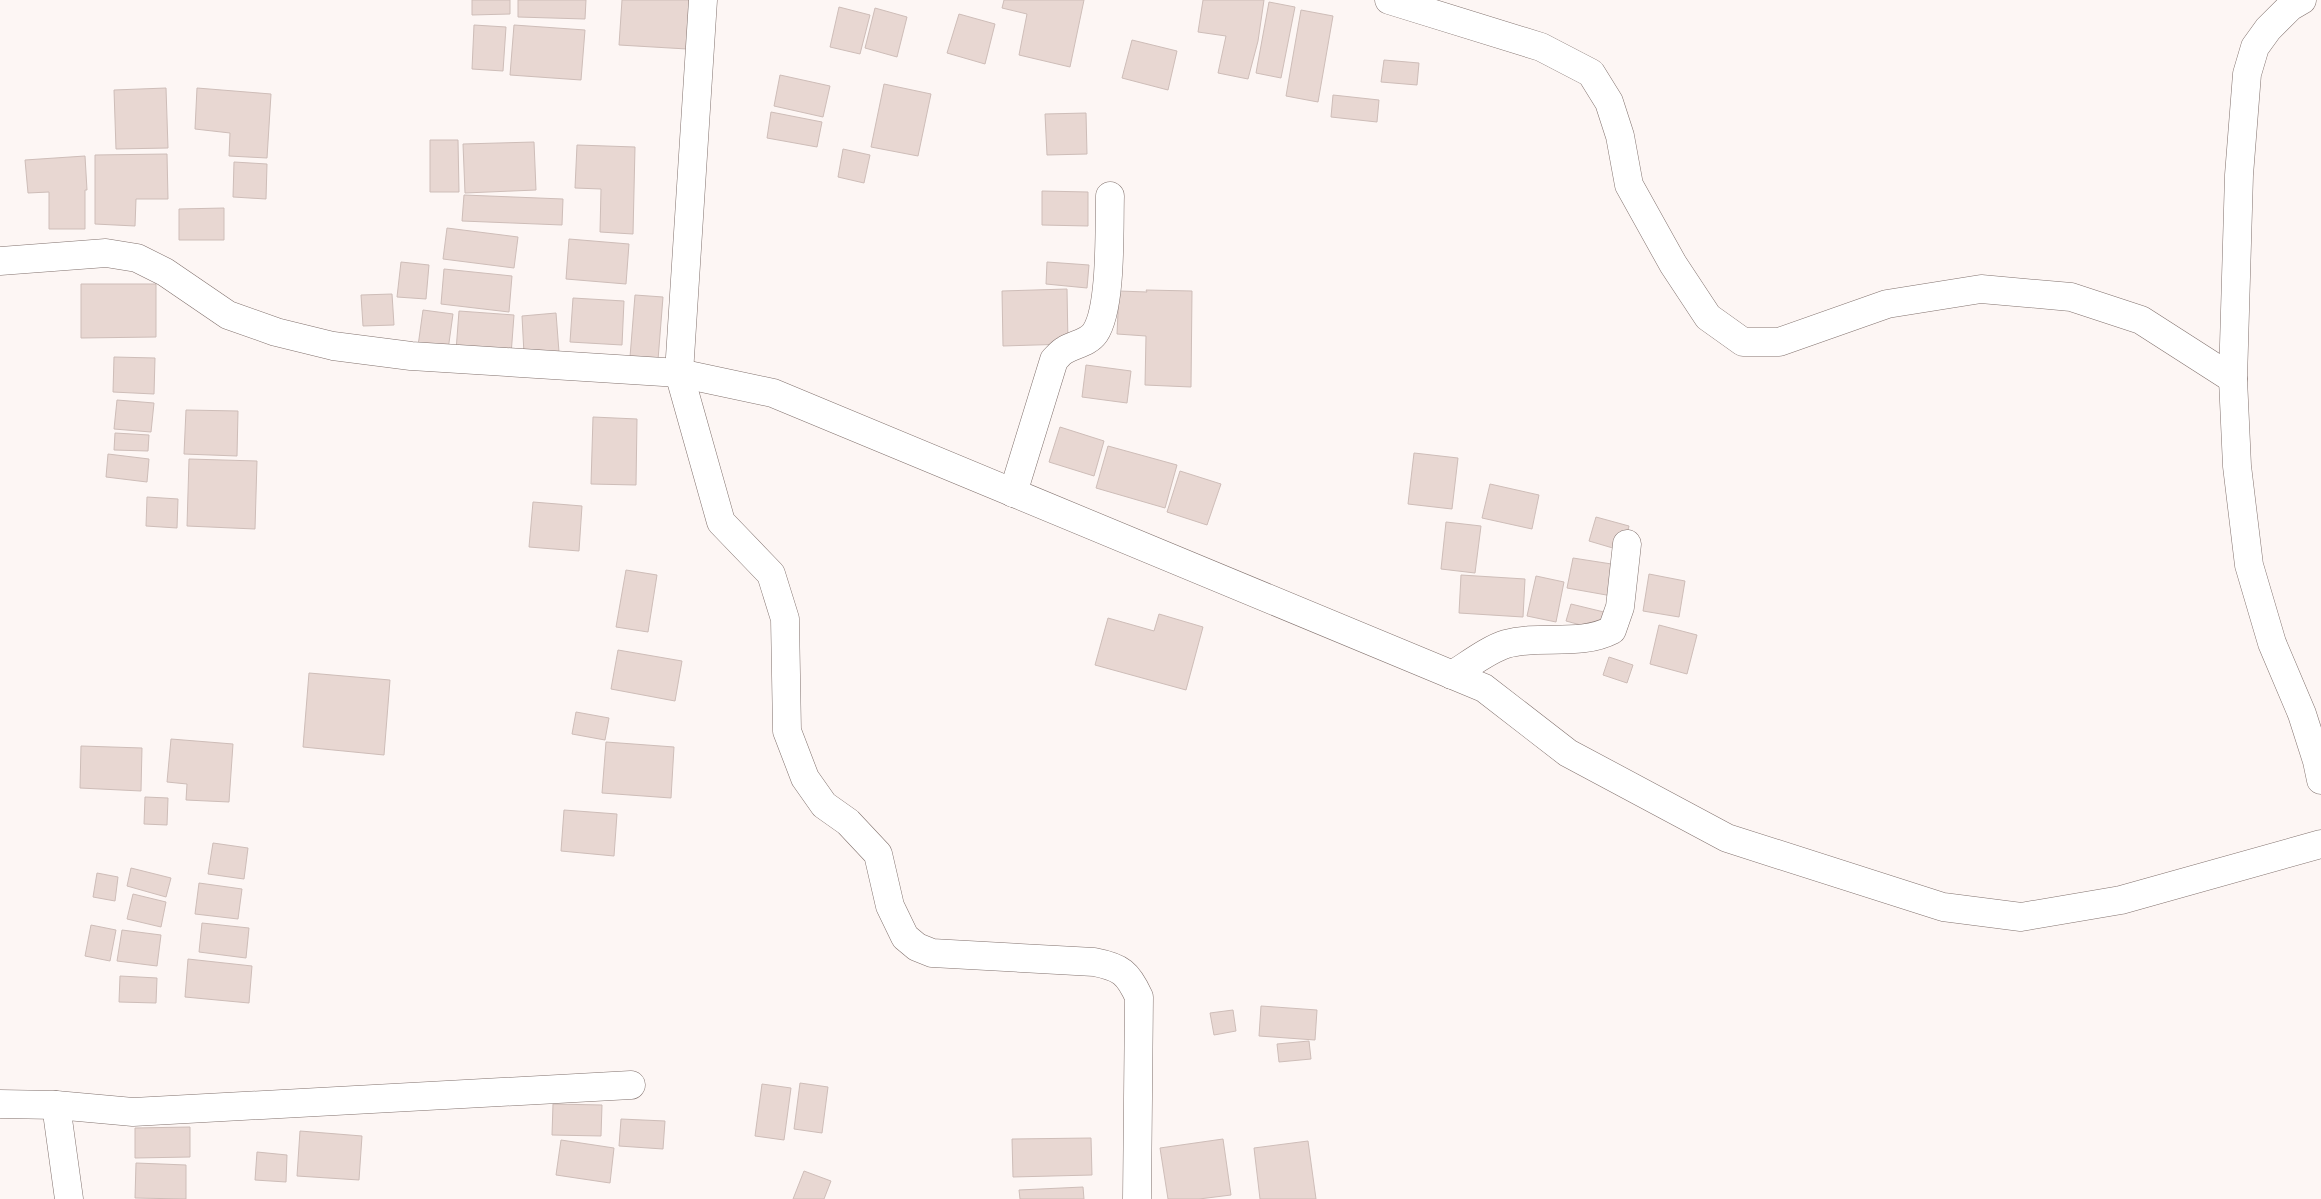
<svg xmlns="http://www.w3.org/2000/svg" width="2321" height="1199" font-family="'Public Sans',sans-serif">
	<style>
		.building { fill: #e8d7d2; stroke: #cebdb8 }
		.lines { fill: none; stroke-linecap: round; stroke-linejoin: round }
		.minor-casing { stroke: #82726e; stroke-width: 29 }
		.minor { stroke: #fff; stroke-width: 28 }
	</style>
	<rect width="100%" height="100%" fill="#fdf6f4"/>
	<!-- building -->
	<g class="building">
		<polygon points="472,0 510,0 510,14 472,15"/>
		<polygon points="518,0 586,0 585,19 518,17"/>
		<polygon points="622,0 691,0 687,49 619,45"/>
		<polygon points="1004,0 1084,0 1070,67 1019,55 1027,14 1002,8"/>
		<polygon points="1203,0 1264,0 1258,41 1248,79 1218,73 1226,36 1198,32"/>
		<polygon points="1269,2 1295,7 1281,78 1256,73"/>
		<polygon points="839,7 870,15 860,54 830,47"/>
		<polygon points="875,8 907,17 897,57 865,48"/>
		<polygon points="1301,10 1333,16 1318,102 1286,96"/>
		<polygon points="959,14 995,24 985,64 947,53"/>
		<polygon points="474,25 506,27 503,71 472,69"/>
		<polygon points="514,25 585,30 581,80 510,75"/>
		<polygon points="1132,40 1177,51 1168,90 1122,78"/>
		<polygon points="1384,60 1419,63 1417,85 1381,82"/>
		<polygon points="780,75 830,86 823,117 774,106"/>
		<polygon points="884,84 931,94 918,156 871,147"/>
		<polygon points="166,88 168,148 116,149 114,90"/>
		<polygon points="197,88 271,94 267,158 229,156 230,133 195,129"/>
		<polygon points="1333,95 1379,100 1377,122 1331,117"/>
		<polygon points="771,112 822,122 817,147 767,138"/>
		<polygon points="1086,113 1087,154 1047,155 1045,114"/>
		<polygon points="430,140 458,140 459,192 430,192"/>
		<polygon points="534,142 536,190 465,193 463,144"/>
		<polygon points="577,145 635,147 633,234 600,232 601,189 575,188"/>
		<polygon points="843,149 870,155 864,183 838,177"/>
		<polygon points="167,154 168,199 136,199 135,226 95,224 95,155"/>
		<polygon points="85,156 87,190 85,190 85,229 49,229 49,192 28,193 25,160"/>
		<polygon points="234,162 267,164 266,199 233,197"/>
		<polygon points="1042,191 1088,192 1088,226 1042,225"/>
		<polygon points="464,195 563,199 562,225 462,221"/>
		<polygon points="224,208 224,240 179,240 179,209"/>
		<polygon points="447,228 518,237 514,268 443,259"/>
		<polygon points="569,239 629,244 626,284 566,279"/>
		<polygon points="401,262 429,265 426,299 397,297"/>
		<polygon points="1047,262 1089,265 1087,288 1046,284"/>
		<polygon points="444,269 512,276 509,312 441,304"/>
		<polygon points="81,284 156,284 156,337 81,338"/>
		<polygon points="1067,289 1068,344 1003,346 1002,291"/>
		<polygon points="1146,290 1192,291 1191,387 1145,385 1146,336 1117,334 1119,291 1147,292"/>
		<polygon points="392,294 394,325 363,326 361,295"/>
		<polygon points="635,295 663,297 658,360 630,357"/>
		<polygon points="573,298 624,301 622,345 570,342"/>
		<polygon points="423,310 453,314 448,350 418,346"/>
		<polygon points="459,311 514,315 511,355 456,351"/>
		<polygon points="556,313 559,352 524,354 522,316"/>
		<polygon points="114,357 155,358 154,394 113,392"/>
		<polygon points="1086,365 1131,371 1127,403 1082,397"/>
		<polygon points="117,400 154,403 151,432 114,429"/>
		<polygon points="186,410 238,411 237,456 184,454"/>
		<polygon points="593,417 637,419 636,485 591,484"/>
		<polygon points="1060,427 1104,441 1094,476 1049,462"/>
		<polygon points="115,433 149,435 148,451 114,450"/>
		<polygon points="1108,446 1177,465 1165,508 1096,488"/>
		<polygon points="1414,453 1458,458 1452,509 1408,504"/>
		<polygon points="108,454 149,459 147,482 106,477"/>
		<polygon points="189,459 257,461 255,529 187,526"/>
		<polygon points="1180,471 1221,484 1207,525 1167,512"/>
		<polygon points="1490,484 1539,495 1532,529 1482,518"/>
		<polygon points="147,497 178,499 177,528 146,526"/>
		<polygon points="533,502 582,506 579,551 529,547"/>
		<polygon points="1596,517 1629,526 1623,551 1589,541"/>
		<polygon points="1446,522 1481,526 1475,573 1441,569"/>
		<polygon points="1573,558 1618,565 1612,596 1567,588"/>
		<polygon points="626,570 657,575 648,632 616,627"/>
		<polygon points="1649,574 1685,581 1679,617 1643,611"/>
		<polygon points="1461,575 1525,579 1523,617 1459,613"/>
		<polygon points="1536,576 1564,582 1556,622 1527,616"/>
		<polygon points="1571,604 1604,612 1599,630 1566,621"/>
		<polygon points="1159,614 1203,627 1186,690 1095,665 1108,618 1154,631"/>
		<polygon points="1659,625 1697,635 1687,674 1650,664"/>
		<polygon points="618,650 682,661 675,701 611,689"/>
		<polygon points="1609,657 1633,665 1627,683 1603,675"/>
		<polygon points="309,673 390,680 384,755 303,747"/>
		<polygon points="576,712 609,718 605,740 572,734"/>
		<polygon points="171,739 233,744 229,802 186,800 187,784 167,782"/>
		<polygon points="606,742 674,747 671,798 602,793"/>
		<polygon points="81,746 142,748 141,791 80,788"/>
		<polygon points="145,797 168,798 167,825 144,824"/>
		<polygon points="564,810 617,814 614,856 561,851"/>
		<polygon points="213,843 248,848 244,879 208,874"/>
		<polygon points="131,868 171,878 166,897 127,886"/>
		<polygon points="97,873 118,877 115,901 93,897"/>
		<polygon points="199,883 242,889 238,919 195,914"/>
		<polygon points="133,894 166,902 161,927 127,919"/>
		<polygon points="202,923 249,928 246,958 199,952"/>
		<polygon points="91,925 116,930 110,961 85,956"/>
		<polygon points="122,930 161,935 157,966 117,961"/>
		<polygon points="188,959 252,966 249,1003 185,997"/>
		<polygon points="120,976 157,978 156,1003 119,1002"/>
		<polygon points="1261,1006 1317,1010 1315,1040 1259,1036"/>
		<polygon points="1233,1010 1236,1031 1214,1035 1210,1013"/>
		<polygon points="1309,1041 1311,1059 1279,1062 1277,1044"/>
		<polygon points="800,1083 828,1087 822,1133 794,1129"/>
		<polygon points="762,1084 791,1088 784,1140 755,1136"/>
		<polygon points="553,1104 602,1105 601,1136 552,1135"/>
		<polygon points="621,1119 665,1121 663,1149 619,1146"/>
		<polygon points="190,1127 190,1157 135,1158 135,1128"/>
		<polygon points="300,1131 362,1136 359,1180 297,1176"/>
		<polygon points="1091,1138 1092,1175 1013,1177 1012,1139"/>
		<polygon points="1223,1139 1231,1195 1199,1199 1168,1199 1160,1148"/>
		<polygon points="561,1140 614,1148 610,1183 556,1175"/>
		<polygon points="1308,1141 1316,1199 1260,1199 1254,1148"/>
		<polygon points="257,1152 287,1155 286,1182 255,1180"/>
		<polygon points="136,1163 186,1165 186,1199 135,1198"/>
		<polygon points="804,1171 831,1181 824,1199 793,1199"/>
		<polygon points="1083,1187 1084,1199 1020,1199 1019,1190"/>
	</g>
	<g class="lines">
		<!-- minor casing -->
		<g class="minor-casing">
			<g id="minor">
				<path d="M 703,0 L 679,373 L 721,522 L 771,574 L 785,619 L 787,731 L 805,778 L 824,805 L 848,822 L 878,854 L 890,906 L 905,937 L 917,947 L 932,953 L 1094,962 C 1121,967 1128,973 1139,997 L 1137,1199"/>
				<polyline points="1389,0 1541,47 1591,73 1609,102 1620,136 1629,185 1673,264 1708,317 1743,342 1779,342 1887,304 1981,289 2071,297 2141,320 2233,379"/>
				<polyline points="2302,0 2290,7 2268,29 2255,47 2247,74 2239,175 2233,379 2237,466 2249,565 2272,643 2302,714 2317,761 2321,780"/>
				<polyline points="0,261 106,253 137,258 165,272 228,315 276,332 333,346 411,356 679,373 773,393 1484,688 1568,753 1727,838 1943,907 2021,917 2121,900 2321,844"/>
				<path d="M 1013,493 L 1054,360 C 1057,357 1061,352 1065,350 C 1075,344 1088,343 1095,333 C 1112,308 1109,228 1110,196"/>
				<path d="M 1452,675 C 1467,666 1489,649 1506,644 C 1541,634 1579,647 1612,630 L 1620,607 L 1627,544"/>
				<polyline points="0,1104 56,1105 133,1112 631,1085"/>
				<polyline points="56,1105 69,1199"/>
			</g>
		</g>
		<!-- minor -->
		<use href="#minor" class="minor"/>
	</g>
</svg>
